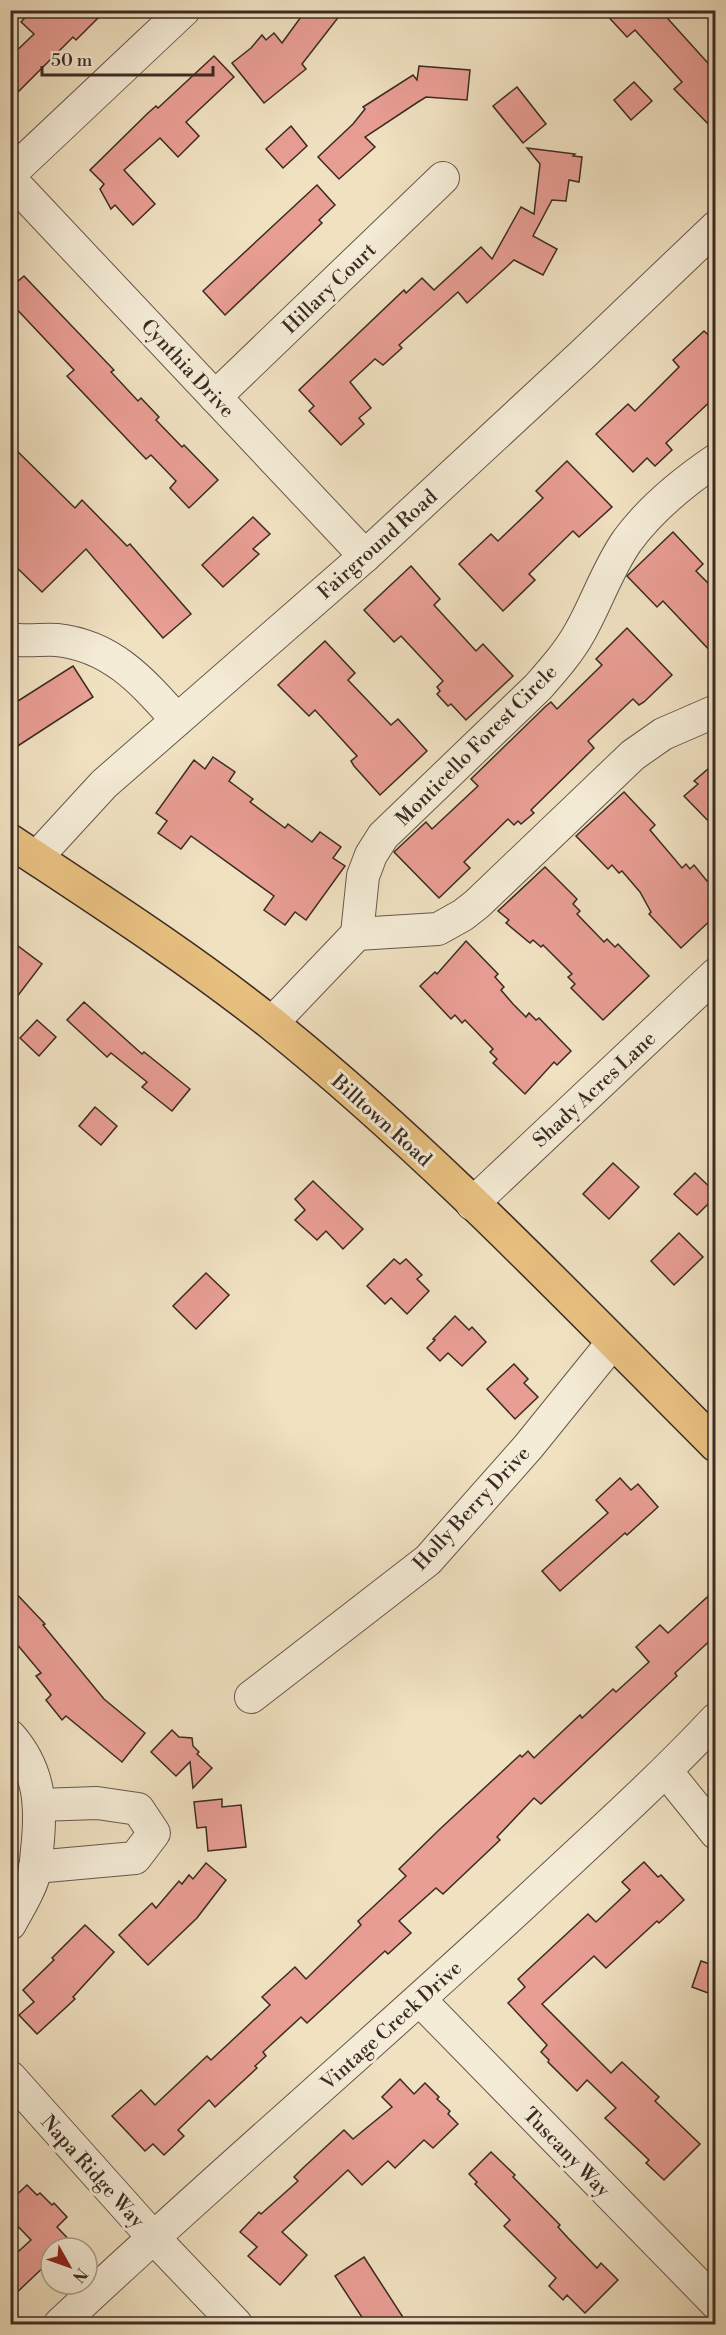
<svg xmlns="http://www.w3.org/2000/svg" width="726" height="2335" font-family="'Libre Bodoni',serif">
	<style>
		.building { fill: #e99e94; stroke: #3b2b24; stroke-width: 1.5 }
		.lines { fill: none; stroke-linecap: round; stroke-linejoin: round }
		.minor-casing { stroke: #68584b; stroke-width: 34 }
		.major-casing { stroke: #3b2b24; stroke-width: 36 }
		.minor { stroke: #f5ecd7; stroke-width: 32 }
		.major { stroke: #e8c080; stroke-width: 33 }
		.labels { text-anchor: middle; stroke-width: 6; stroke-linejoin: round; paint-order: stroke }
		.street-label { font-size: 20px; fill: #3b2b24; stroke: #f5ecd7 }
	</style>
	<rect width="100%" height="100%" fill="#f0e1c1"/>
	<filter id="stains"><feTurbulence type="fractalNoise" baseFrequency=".00333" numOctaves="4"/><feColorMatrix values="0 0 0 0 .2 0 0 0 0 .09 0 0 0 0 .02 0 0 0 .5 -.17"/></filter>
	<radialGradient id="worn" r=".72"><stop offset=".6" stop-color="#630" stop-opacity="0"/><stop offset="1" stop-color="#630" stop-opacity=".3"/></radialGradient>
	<!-- building -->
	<g class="building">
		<polygon points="32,10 106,10 76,40 73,37 10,100 10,57 34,34 21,22"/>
		<polygon points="306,10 344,10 302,64 306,69 264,103 232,63 251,48 262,35 266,40 274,33 282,43"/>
		<polygon points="602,10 660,10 716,72 716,132 674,89 682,82 635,30 627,37"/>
		<polygon points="214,56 234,77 186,122 199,136 178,157 160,138 124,170 155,204 133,225 115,205 111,209 100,189 104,184 90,170 148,113 156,106 158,108"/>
		<polygon points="419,66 470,70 467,100 426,97 418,102 365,137 375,147 339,179 318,157 353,124 365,109 363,107 413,75 417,80"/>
		<polygon points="634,82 652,101 631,120 614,100"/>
		<polygon points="517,87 546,124 523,143 493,106"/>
		<polygon points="291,126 307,146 283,168 266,149"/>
		<polygon points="527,148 575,154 573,156 582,157 579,182 569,180 566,201 552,200 533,236 557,249 543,275 514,260 467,303 458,292 399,345 402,348 383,365 375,359 350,382 371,408 359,418 364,424 341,445 309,411 314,406 299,390 404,290 406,293 422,278 434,290 481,247 492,259 521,207 534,214 540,164"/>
		<polygon points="317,185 335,205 319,220 322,223 225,315 203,291"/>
		<polygon points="24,276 114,370 111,372 138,401 141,398 159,417 156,420 182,447 184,445 218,480 189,508 170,488 176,481 151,455 146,459 67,376 74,370 10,302 10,288"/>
		<polygon points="704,331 716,342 716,396 666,443 672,450 655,466 647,458 633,472 596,434 628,404 635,411 679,367 673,360"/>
		<polygon points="10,444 75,508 82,500 127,546 130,544 191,614 163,638 86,549 42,592 10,561"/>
		<polygon points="567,461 612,507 579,537 573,531 529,574 535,580 503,611 459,564 491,534 498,541 543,498 536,491"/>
		<polygon points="253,517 270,534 253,549 259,554 223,587 202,565"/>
		<polygon points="673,532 703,564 696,571 716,591 716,657 663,601 657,607 627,576"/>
		<polygon points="411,566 440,599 434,605 476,651 483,644 513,676 466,720 451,704 448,706 437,694 440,691 437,687 443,681 401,636 394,642 364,610"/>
		<polygon points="627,628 672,675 644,702 639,705 633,699 588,741 594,748 531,810 534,813 521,824 518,821 514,825 508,819 464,862 470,868 439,898 394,852 426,822 432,829 478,786 471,779 546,706 551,702 557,709 602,665 596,659"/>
		<polygon points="325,641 355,673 348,680 391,725 398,719 427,751 380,795 354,766 351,761 357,756 315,710 309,716 278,685"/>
		<polygon points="73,666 93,697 10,751 10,706"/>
		<polygon points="213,757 235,772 229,781 253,799 250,802 285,828 288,824 312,842 320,832 341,847 333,858 345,866 306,920 295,912 285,925 264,910 274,896 191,836 181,849 158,833 167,821 156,813 194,760 205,769"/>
		<polygon points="716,762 716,829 684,796 698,784 694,781"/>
		<polygon points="624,792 655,825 650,830 682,868 686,864 690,869 694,865 707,881 716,874 716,915 681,948 649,914 651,912 640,892 622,871 619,873 612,865 608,869 576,836"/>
		<polygon points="545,867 577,899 573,904 580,911 577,914 604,942 607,939 615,947 618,944 649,976 603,1020 571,988 575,984 568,977 572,974 543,945 541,947 533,940 530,943 506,923 509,920 498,911"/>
		<polygon points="10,940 42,964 10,1006"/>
		<polygon points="466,941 498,974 495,977 504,987 501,990 513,1004 526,1017 529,1013 536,1020 539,1018 571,1051 557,1065 554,1062 525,1094 493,1063 497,1059 490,1052 493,1049 465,1020 462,1023 455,1015 451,1019 420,986 435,972 437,974"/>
		<polygon points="84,1002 142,1054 144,1052 190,1089 172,1111 142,1087 147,1082 111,1053 107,1057 67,1020"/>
		<polygon points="37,1020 56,1037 39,1056 20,1038"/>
		<polygon points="95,1107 117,1126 101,1145 79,1126"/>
		<polygon points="613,1163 639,1187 609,1219 583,1194"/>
		<polygon points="695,1173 716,1193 716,1196 697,1215 674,1194"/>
		<polygon points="313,1181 363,1229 343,1249 326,1231 317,1240 295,1220 305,1210 295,1199"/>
		<polygon points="679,1233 703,1257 674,1285 651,1261"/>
		<polygon points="394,1259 400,1264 406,1259 422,1275 417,1279 429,1291 407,1314 391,1298 385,1304 367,1286"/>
		<polygon points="206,1273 229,1295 196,1329 173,1306"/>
		<polygon points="455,1316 469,1330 472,1327 486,1342 462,1366 448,1353 440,1361 427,1348 435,1340 433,1339"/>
		<polygon points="514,1364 528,1379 524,1383 538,1397 515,1419 487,1389"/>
		<polygon points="620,1478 631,1490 638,1484 658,1507 627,1535 625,1533 560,1591 542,1571 608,1513 596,1500"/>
		<polygon points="10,1587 45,1624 43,1625 104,1699 145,1733 122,1762 66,1716 62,1720 46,1700 51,1695 36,1676 41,1673 10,1636"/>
		<polygon points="716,1589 716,1635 675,1673 677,1676 541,1804 534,1798 497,1837 500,1840 443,1894 436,1888 399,1921 411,1933 388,1954 385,1951 307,2023 301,2017 263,2052 266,2056 255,2066 257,2068 215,2107 209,2100 178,2130 184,2136 164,2155 153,2144 145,2151 112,2116 141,2090 155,2105 207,2056 211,2060 270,2005 262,1997 295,1967 306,1979 361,1925 358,1921 406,1876 399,1869 441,1828 520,1755 522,1757 528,1751 534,1758 580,1715 582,1718 613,1689 616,1692 649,1662 636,1647 660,1625 668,1633"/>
		<polygon points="172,1730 179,1737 192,1738 193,1746 199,1752 197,1754 212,1768 193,1788 190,1762 176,1776 151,1752"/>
		<polygon points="222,1799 222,1807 241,1805 246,1847 208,1851 206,1827 197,1828 194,1802"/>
		<polygon points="644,1862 658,1877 661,1875 684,1900 659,1923 657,1921 606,1968 594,1956 542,2004 611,2073 622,2062 659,2097 655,2101 700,2144 664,2180 646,2163 649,2160 605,2118 616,2108 587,2080 577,2091 548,2062 549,2060 541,2052 547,2045 508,2003 525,1987 518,1979 588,1914 596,1922 630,1890 622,1882"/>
		<polygon points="206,1863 226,1880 197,1918 148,1965 119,1935 152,1903 156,1908 179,1881 182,1884 189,1875 193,1879"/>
		<polygon points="85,1925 114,1952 73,1997 75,1999 37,2034 19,2015 34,2002 23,1990 54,1960 52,1958"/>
		<polygon points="701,1961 716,1966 716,1996 692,1987"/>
		<polygon points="400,2079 414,2094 425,2083 439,2097 437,2099 450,2111 448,2114 458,2124 433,2148 424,2140 395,2168 388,2161 362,2185 348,2170 282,2232 307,2255 280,2285 248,2256 257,2247 240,2232 259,2212 261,2214 298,2181 294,2177 303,2168 344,2130 353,2139 392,2107 382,2097"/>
		<polygon points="491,2152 515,2175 513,2177 560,2225 558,2227 568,2238 597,2268 601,2263 618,2280 585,2313 567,2295 563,2300 549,2286 556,2278 504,2226 510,2220 475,2184 477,2182 469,2174"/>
		<polygon points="27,2185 37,2195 40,2193 52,2205 54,2203 67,2217 57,2227 77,2248 51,2248 51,2260 10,2299 10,2259 31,2240 10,2218 10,2201"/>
		<polygon points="364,2257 373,2271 408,2325 367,2325 335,2276"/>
	</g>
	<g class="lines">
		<!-- minor casing -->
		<g class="minor-casing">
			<g id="minor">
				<polyline points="10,174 184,10"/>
				<polyline points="10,179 365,556"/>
				<polyline points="215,397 443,178"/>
				<path d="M 10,639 C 25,642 42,639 57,640 C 112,646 142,681 177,720"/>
				<polyline points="36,858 104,784 365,556 582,355 716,227"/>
				<polyline points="357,934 438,929 463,915 477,904 633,755 663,734 716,711"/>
				<path d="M 272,1023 L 357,934 L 363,876 L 371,855 L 383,836 L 538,687 C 553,670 569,652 580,632 C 597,602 607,570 627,541 C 651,508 682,483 716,460"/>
				<polyline points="472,1204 716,974"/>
				<polyline points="251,1697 428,1560 528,1447 613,1342"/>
				<path d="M 10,1736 C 40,1770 42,1806 37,1850 C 36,1859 36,1869 33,1878 C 28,1894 18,1909 10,1924"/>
				<polyline points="666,1771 716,1833"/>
				<polyline points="35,1867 135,1858 154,1833 138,1809 97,1803 39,1805"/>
				<polyline points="420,2000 716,2303"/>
				<polyline points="10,2077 153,2237 236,2324"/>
				<path d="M 60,2324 C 214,2179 375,2042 530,1898 C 593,1839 657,1782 716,1719"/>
			</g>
		</g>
		<!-- major casing -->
		<g class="major-casing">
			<path id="major" d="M 10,841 C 99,900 188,957 271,1023 C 429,1150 572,1301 716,1445"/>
		</g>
		<!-- minor -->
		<use href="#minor" class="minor"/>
		<!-- major -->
		<use href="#major" class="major"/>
	</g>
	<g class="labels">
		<!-- street labels -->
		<g class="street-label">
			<text transform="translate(329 288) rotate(-44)" y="7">Hillary Court</text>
			<text transform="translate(188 368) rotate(47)" y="7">Cynthia Drive</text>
			<text transform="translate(377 544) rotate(-42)" y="7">Fairground Road</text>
			<text transform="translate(476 745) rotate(-45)" y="7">Monticello Forest Circle</text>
			<text transform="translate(594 1089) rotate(-43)" y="7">Shady Acres Lane</text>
			<text transform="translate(382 1120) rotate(42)" y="7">Billtown Road</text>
			<text transform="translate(471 1508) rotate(-47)" y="7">Holly Berry Drive</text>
			<text transform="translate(391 2025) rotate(-42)" y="7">Vintage Creek Drive</text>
			<text transform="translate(567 2152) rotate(46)" y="7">Tuscany Way</text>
			<text transform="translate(93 2171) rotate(48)" y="7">Napa Ridge Way</text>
		</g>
	</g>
	<!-- margin -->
	<rect width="726" height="2335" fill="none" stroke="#f0e1c1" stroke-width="36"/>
	<rect x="12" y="12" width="702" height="2311" fill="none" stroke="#3b2b24" stroke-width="3"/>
	<rect x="18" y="18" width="690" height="2299" fill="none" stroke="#3b2b24" stroke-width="1.5"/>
	<!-- north arrow -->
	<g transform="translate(69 2266) rotate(130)"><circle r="28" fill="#f5ecd7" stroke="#ab9f8f" stroke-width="1.5"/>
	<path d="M0-4.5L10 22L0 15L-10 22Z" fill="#8f2418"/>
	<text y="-9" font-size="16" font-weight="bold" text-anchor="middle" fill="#3b2b24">N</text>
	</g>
	<!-- scale -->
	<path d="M42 66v9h171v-9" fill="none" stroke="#3b2b24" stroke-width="3"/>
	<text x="51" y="66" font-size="18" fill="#3b2b24" stroke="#f5ecd7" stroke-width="4.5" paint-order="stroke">50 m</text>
	<rect width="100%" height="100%" filter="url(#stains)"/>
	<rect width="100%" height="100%" fill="url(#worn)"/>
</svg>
